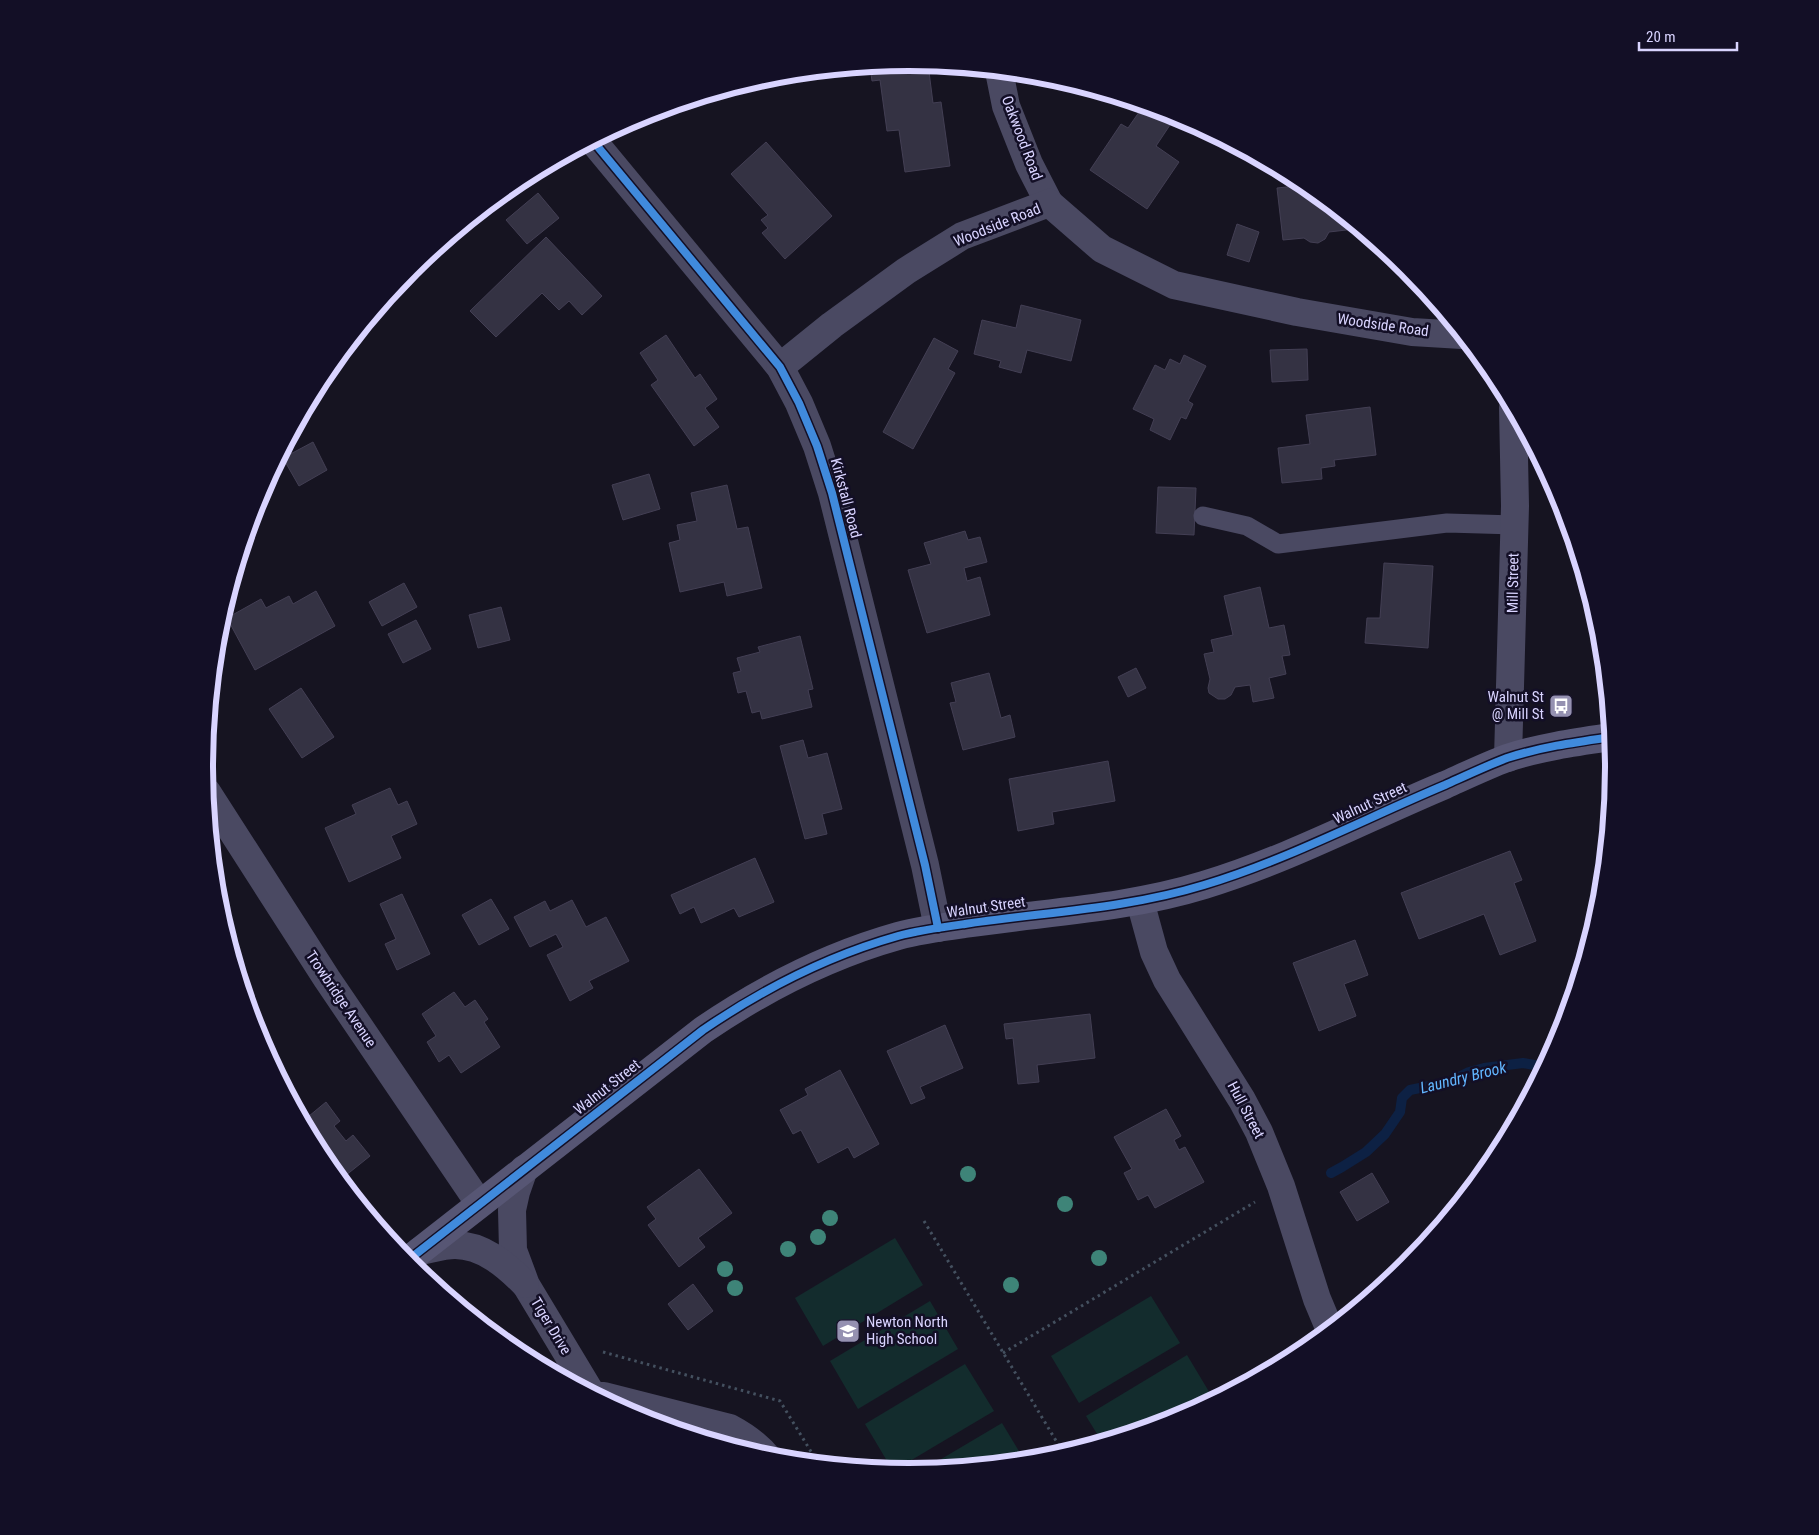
<svg xmlns="http://www.w3.org/2000/svg" width="1819" height="1535" font-family="'Roboto Condensed',sans-serif">
	<style>
		.green { fill: #132c2d }
		.lines { fill: none; stroke-linecap: round; stroke-linejoin: round }
		.stream { stroke: #0d2144; stroke-width: 10 }
		.building { fill: #343243; stroke: #433f54 }
		.path { stroke: #44505f; stroke-width: 3; stroke-dasharray: 2.5 4; stroke-linecap: butt }
		.service { stroke: #4a4962; stroke-width: 19 }
		.minor { stroke: #4a4962; stroke-width: 28 }
		.tertiary { stroke: #4a4962; stroke-width: 28 }
		.secondary { stroke: #575674; stroke-width: 28 }
		.cycleway-casing { stroke: #130f26; stroke-width: 11 }
		.cycleway { stroke: #408adc; stroke-width: 8 }
		.tree { fill: #3e8478 }
		.labels { text-anchor: middle; stroke-width: 5; stroke-linejoin: round; paint-order: stroke }
		.street-label { font-size: 15px; fill: #d9d4ff; stroke: #130f26 }
		.poi-label { font-size: 15px; fill: #d9d4ff; stroke: #130f26; text-anchor: end }
		.water-label { font-size: 16px; font-style: italic; fill: #62b6ff; stroke: #130f26 }
		.rim { fill: none; stroke: #d9d4ff; stroke-width: 6 }
	</style>
	<rect width="100%" height="100%" fill="#161421"/>
	<!-- green -->
	<g class="green">
		<polygon points="895,1238 923,1285 823,1346 795,1298"/>
		<polygon points="1151,1296 1180,1343 1079,1403 1051,1356"/>
		<polygon points="930,1301 958,1349 858,1409 830,1361"/>
		<polygon points="1187,1355 1214,1400 1179,1419 1102,1442 1086,1416"/>
		<polygon points="965,1364 994,1411 893,1471 865,1424"/>
		<polygon points="1002,1423 1025,1461 921,1471"/>
	</g>
	<g class="lines">
		<!-- stream -->
		<polyline class="stream" points="1331,1173 1342,1167 1366,1152 1385,1134 1400,1112 1402,1098 1410,1090 1449,1082 1469,1072 1484,1068 1523,1063 1545,1067"/>
	</g>
	<!-- building -->
	<g class="building">
		<polygon points="910,63 928,64 933,103 941,102 950,166 905,172 899,130 887,131 880,80 872,81 870,66"/>
		<polygon points="1144,105 1176,116 1156,146 1179,162 1147,209 1090,170 1121,124 1128,128"/>
		<polygon points="766,142 832,216 785,259 762,233 768,228 761,220 768,215 731,174"/>
		<polygon points="1305,185 1354,225 1355,229 1329,232 1325,239 1318,243 1310,242 1304,238 1283,240 1277,188"/>
		<polygon points="538,193 559,218 527,244 506,220"/>
		<polygon points="1237,224 1259,232 1249,262 1227,255"/>
		<polygon points="546,237 602,296 582,315 569,301 559,310 542,293 496,337 470,311"/>
		<polygon points="1021,305 1081,320 1071,361 1027,350 1021,373 999,367 1001,361 974,354 982,320 1016,328"/>
		<polygon points="666,335 695,378 700,374 717,399 705,408 719,427 694,446 651,385 658,380 640,353"/>
		<polygon points="934,338 958,351 948,369 955,373 913,449 883,432"/>
		<polygon points="1307,349 1308,380 1272,382 1270,350"/>
		<polygon points="1184,355 1206,366 1188,401 1193,404 1186,419 1181,417 1170,440 1150,430 1154,419 1133,409 1155,365 1165,370 1170,359 1180,364"/>
		<polygon points="1370,407 1376,455 1334,460 1335,466 1321,468 1322,479 1282,483 1278,448 1310,444 1306,415"/>
		<polygon points="313,442 327,470 299,486 283,458"/>
		<polygon points="649,474 660,509 623,520 612,485"/>
		<polygon points="727,485 737,529 748,527 762,588 727,596 724,582 680,592 669,543 680,540 677,525 697,521 691,493"/>
		<polygon points="1158,487 1196,488 1194,535 1156,533"/>
		<polygon points="965,531 968,540 980,537 987,562 964,568 967,581 980,577 990,615 927,633 908,570 931,564 924,543"/>
		<polygon points="1384,563 1433,566 1428,648 1365,643 1367,618 1380,618"/>
		<polygon points="404,583 417,607 382,626 369,602"/>
		<polygon points="1260,587 1269,628 1284,625 1290,655 1282,656 1286,674 1269,678 1274,698 1253,702 1250,685 1235,687 1231,695 1225,699 1218,699 1209,693 1208,688 1210,679 1204,654 1214,652 1211,640 1233,635 1224,596"/>
		<polygon points="316,591 335,626 255,670 227,618 261,599 266,608 289,596 293,604"/>
		<polygon points="501,607 510,640 478,648 469,615"/>
		<polygon points="416,620 431,649 403,663 388,634"/>
		<polygon points="800,636 813,689 808,690 812,707 762,719 760,711 752,713 746,691 738,693 733,673 741,671 737,658 760,652 758,647"/>
		<polygon points="1136,668 1146,688 1128,697 1118,677"/>
		<polygon points="989,673 1001,718 1010,715 1015,737 963,750 950,703 956,702 951,683"/>
		<polygon points="301,688 334,737 302,758 269,709"/>
		<polygon points="803,740 808,758 827,753 842,809 822,814 827,834 805,839 780,746"/>
		<polygon points="1108,761 1115,801 1052,812 1054,824 1018,831 1009,779"/>
		<polygon points="390,788 398,805 407,801 417,824 391,836 401,858 349,882 325,828 356,814 352,805"/>
		<polygon points="1510,851 1522,880 1514,883 1536,941 1500,955 1484,914 1419,939 1401,893"/>
		<polygon points="755,858 774,902 739,917 734,908 701,923 694,907 680,914 671,895"/>
		<polygon points="402,894 430,954 397,970 385,944 396,939 380,904"/>
		<polygon points="491,899 509,929 479,945 462,915"/>
		<polygon points="572,900 586,927 606,917 629,961 589,981 593,988 570,1001 547,955 563,947 556,934 530,947 514,917 545,901 550,911"/>
		<polygon points="1355,940 1368,975 1344,984 1356,1016 1319,1031 1293,963"/>
		<polygon points="454,992 465,1007 475,1000 488,1019 484,1022 500,1047 461,1073 449,1055 439,1062 427,1042 436,1036 422,1014"/>
		<polygon points="1090,1014 1095,1058 1037,1065 1039,1082 1018,1084 1013,1038 1006,1039 1004,1024"/>
		<polygon points="945,1025 963,1068 920,1087 925,1098 911,1104 887,1051"/>
		<polygon points="840,1070 879,1144 854,1158 848,1147 818,1163 801,1130 793,1134 780,1110 808,1095 805,1089"/>
		<polygon points="326,1102 340,1121 334,1126 346,1141 353,1135 370,1156 340,1180 323,1159 303,1121"/>
		<polygon points="1166,1109 1181,1136 1174,1140 1179,1150 1185,1147 1204,1182 1155,1208 1148,1195 1138,1200 1124,1173 1132,1169 1114,1137"/>
		<polygon points="699,1169 732,1213 698,1238 705,1247 679,1267 648,1225 656,1219 647,1207"/>
		<polygon points="1372,1173 1389,1202 1357,1221 1340,1192"/>
		<polygon points="693,1284 713,1311 688,1330 668,1304"/>
	</g>
	<g class="lines">
		<!-- path -->
		<g class="path">
			<polyline points="924,1221 1064,1454"/>
			<polyline points="603,1352 780,1401 818,1463"/>
			<polyline points="1003,1353 1255,1202"/>
		</g>
		<!-- service -->
		<polyline class="service" points="1203,516 1247,526 1278,544 1447,523 1515,525"/>
		<!-- minor -->
		<g class="minor">
			<polyline points="999,71 1006,106 1029,164 1049,203"/>
			<polyline points="593,141 780,367 799,403 817,446 832,493 925,865 938,928"/>
			<polyline points="780,367 832,325 906,271 962,236 1049,203 1102,249 1174,285 1297,312 1412,332 1462,335"/>
			<polyline points="207,792 327,979 479,1203"/>
			<polyline points="1140,901 1154,952 1167,980 1242,1100 1259,1132 1281,1186 1317,1299 1330,1330"/>
			<polyline points="524,1169 516,1192 512,1210 513,1250 526,1285 591,1393"/>
			<path d="M 420,1251 C 431,1249 444,1245 455,1245 C 483,1245 506,1265 525,1284"/>
			<path d="M 596,1396 L 604,1396 L 730,1428 C 745,1436 757,1444 768,1458"/>
		</g>
		<!-- tertiary -->
		<polyline class="tertiary" points="1508,758 1515,506 1513,408"/>
		<!-- secondary -->
		<path class="secondary" d="M 407,1261 L 703,1030 C 763,989 827,956 898,936 C 920,930 943,927 965,924 C 1045,912 1126,909 1204,885 C 1287,860 1364,819 1445,785 C 1465,776 1486,766 1507,758 C 1541,747 1577,742 1611,737"/>
		<!-- cycleway casing -->
		<g class="cycleway-casing">
			<g id="cycleway">
				<polyline points="593,141 780,367 799,403 817,446 832,493 925,865 938,928"/>
				<path d="M 407,1261 L 703,1030 C 763,989 827,956 898,936 C 920,930 943,927 965,924 C 1045,912 1126,909 1204,885 C 1287,860 1364,819 1445,785 C 1465,776 1486,766 1507,758 C 1541,747 1577,742 1611,737"/>
			</g>
		</g>
		<!-- cycleway -->
		<use href="#cycleway" class="cycleway"/>
	</g>
	<!-- trees -->
	<g class="tree">
		<circle cx="968" cy="1174" r="8"/>
		<circle cx="1065" cy="1204" r="8"/>
		<circle cx="830" cy="1218" r="8"/>
		<circle cx="818" cy="1237" r="8"/>
		<circle cx="788" cy="1249" r="8"/>
		<circle cx="1099" cy="1258" r="8"/>
		<circle cx="725" cy="1269" r="8"/>
		<circle cx="1011" cy="1285" r="8"/>
		<circle cx="735" cy="1288" r="8"/>
	</g>
	<!-- icons -->
	<defs>
		<g id="bus-square" transform="scale(1.25)"><rect x="-9" y="-9" width="18" height="18" rx="4" fill="#9591b1" stroke="#130f26"/><path d="M-5-6H5V4H4V6H2V4H-2V6H-4V4H-5ZM-3.5-4V0h7V-4ZM-3.5 1.2v1.5H-2V1.2ZM2 1.2v1.5H3.5V1.2Z" fill="#fff"/></g>
		<g id="school-square" transform="scale(1.25)"><rect x="-9" y="-9" width="18" height="18" rx="4" fill="#9591b1" stroke="#130f26"/><path d="M0-5L7-2L0 1L-7-2ZM-4 1L0 2.5L4 1V4Q0 6-4 4Z" fill="#fff"/></g>
	</defs>
	<g fill-rule="evenodd">
		<use href="#bus-square" x="1561" y="706"/>
		<use href="#school-square" x="848" y="1331"/>
	</g>
	<g class="labels">
		<!-- street labels -->
		<g class="street-label">
			<text transform="translate(1022 138) rotate(69)" y="5">Oakwood Road</text>
			<text transform="translate(997 225) rotate(-22)" y="5">Woodside Road</text>
			<text transform="translate(1383 325) rotate(8)" y="5">Woodside Road</text>
			<text transform="translate(846 498) rotate(75)" y="5">Kirkstall Road</text>
			<text transform="translate(1513 583) rotate(-89)" y="5">Mill Street</text>
			<text transform="translate(1370 803) rotate(-25)" y="5">Walnut Street</text>
			<text transform="translate(986 907) rotate(-8)" y="5">Walnut Street</text>
			<text transform="translate(341 999) rotate(56)" y="5">Trowbridge Avenue</text>
			<text transform="translate(607 1087) rotate(-38)" y="5">Walnut Street</text>
			<text transform="translate(1246 1110) rotate(62)" y="5">Hull Street</text>
			<text transform="translate(551 1326) rotate(59)" y="5">Tiger Drive</text>
		</g>
		<!-- poi labels -->
		<g class="poi-label">
			<text x="1544" y="702">Walnut St<tspan x="1544" dy="17">@ Mill St</tspan></text>
			<text x="866" y="1327" text-anchor="start">Newton North<tspan x="866" dy="17">High School</tspan></text>
		</g>
		<!-- water labels -->
		<g class="water-label">
			<text transform="translate(1463 1077) rotate(-14)" y="6">Laundry Brook</text>
		</g>
	</g>
	<!-- crop -->
	<path d="M0 0H1819V1535H0ZM213 767a696 696 0 1 1 1392 0a696 696 0 1 1-1392 0Z" fill="#130f26" fill-rule="evenodd"/>
	<path class="rim" d="M213 767a696 696 0 1 1 1392 0a696 696 0 1 1-1392 0Z"/>
	<!-- scale -->
	<path d="M1639 42v8h98v-8" fill="none" stroke="#d9d4ff" stroke-width="2.5"/>
	<text x="1646" y="42" font-size="15" fill="#d9d4ff" stroke="#130f26" stroke-width="4" paint-order="stroke">20 m</text>
</svg>
